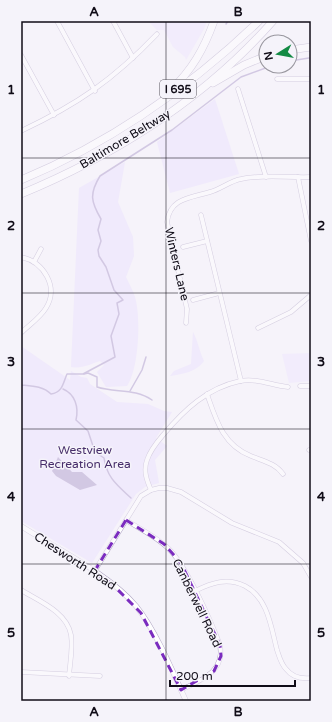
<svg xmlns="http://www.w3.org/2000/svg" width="332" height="722" font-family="'Varela Round',sans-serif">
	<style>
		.built { fill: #ede5fe }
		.green { fill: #e9dffe }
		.water { fill: #a796c7 }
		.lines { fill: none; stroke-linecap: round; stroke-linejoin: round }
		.stream { stroke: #a796c7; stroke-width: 1.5 }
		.minor-casing { stroke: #ada2c2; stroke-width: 5 }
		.tertiary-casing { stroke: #ada2c2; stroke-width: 5.5 }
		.motorway-casing { stroke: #ada2c2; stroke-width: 8 }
		.minor { stroke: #fff; stroke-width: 4 }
		.tertiary { stroke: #fff; stroke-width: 4.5 }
		.motorway { stroke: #fff; stroke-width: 7 }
		.marked { fill: none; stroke: #7b2cbf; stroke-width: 3; stroke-dasharray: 8 5; stroke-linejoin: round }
		.grid { fill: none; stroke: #100c17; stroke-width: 1; stroke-opacity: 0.55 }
		.labels { text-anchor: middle; stroke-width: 3; stroke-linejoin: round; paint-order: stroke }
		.shield { fill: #f5f3fa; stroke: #55515b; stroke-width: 1 }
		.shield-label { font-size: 11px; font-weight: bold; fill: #100c17 }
		.street-label { font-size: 12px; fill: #100c17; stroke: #f5f3fa }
		.park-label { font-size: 12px; fill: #472e6a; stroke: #f5f3fa }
		.neatline { fill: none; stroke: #100c17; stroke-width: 1.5 }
		.grid-label { font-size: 13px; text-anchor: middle; font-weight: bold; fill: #100c17 }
	</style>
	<rect width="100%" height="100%" fill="#f5f3fa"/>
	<!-- built -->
	<g class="built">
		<polygon points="148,21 207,21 204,29 186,60 185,57 173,47 164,30 157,30"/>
		<polygon points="311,353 311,381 289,383 282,354"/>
	</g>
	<!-- green -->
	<g class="green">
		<polygon points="215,99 239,174 170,193 157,142"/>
		<path d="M 125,162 L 118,202 L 133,237 L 134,256 L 126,277 C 129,284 133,290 135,297 C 141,317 139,369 127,386 L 106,387 L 97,372 L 104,365 L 100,361 C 90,364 82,369 71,367 L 79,188 Z"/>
		<path d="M 193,332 C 198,341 199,351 204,361 C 196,372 183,374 170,376 L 174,371 L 191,364 Z"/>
		<polygon points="21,346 70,380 71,371 81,377 87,378 90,384 117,402 148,404 164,411 172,412 156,438 167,446 155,460 159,483 145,487 136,494 92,563 21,521"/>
	</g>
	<!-- water -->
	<polygon class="water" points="58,457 72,472 82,472 97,485 80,490 56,476 52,471"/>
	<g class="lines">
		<!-- stream -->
		<g class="stream">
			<polyline points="226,24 228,21"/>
			<polyline points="290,61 309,58"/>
			<path d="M 84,374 L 88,373 L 97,377 L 97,387 C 115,393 135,388 152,400"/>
			<path d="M 21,385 C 32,386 43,386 51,394 C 63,392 63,383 67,374 L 83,374 L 115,357 L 111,336 L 119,314 L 117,303 L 123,300 L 114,290 L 106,267 L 99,256 L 98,250 L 101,241 L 98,230 L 101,219 C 91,202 89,194 100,176 L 172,130 L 241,77 L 271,66"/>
			<path d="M 63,389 C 75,394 79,407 76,420 L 88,431 L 95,452 L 104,458 C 107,478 117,485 131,498"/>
			<polyline points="130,391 142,370 146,357"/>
		</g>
		<!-- minor casing -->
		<g class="minor-casing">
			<g id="minor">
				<polyline points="57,21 95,91"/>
				<polyline points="113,21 133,58"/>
				<polyline points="21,55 54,115"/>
				<polyline points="277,79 311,79"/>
				<polyline points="238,89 266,177"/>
				<path d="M 21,131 C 78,104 113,80 157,34"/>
				<polyline points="298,177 311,241"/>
				<polyline points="201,215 241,381"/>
				<polyline points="183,247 207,241"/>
				<path d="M 21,257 C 44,262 59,287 46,308 C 40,318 29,325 21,333"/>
				<polyline points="34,262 41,249"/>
				<polyline points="193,300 219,293"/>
				<path d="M 186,323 L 187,309 L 167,222 C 170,198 190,198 210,192 C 221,189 230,181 241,179 C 263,174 288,178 311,177"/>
				<polyline points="258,328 291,312 311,295"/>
				<polyline points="300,386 311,386"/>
				<path d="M 207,394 C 216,420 223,445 251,456 C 263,461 275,463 283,474"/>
				<polyline points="309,450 311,450"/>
				<path d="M 151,490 C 147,481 143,471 147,460 C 150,451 157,442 163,435 C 184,410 207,388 240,381 C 257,378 271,385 288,387"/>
				<path d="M 126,520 C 140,529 157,537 169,549 C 187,567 211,621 220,645 C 225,672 201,680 181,690"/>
				<polyline points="94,572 141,496 151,490 159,488 167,488 181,492 232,523 279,542 303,563 311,577"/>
				<path d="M 21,590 C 39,601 67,612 71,635 C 73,648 70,663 69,676"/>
				<path d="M 195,591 C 211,583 227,577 245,586 C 268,598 271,627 277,650 C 279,656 281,664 286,669 C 292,677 302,679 311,678"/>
				<polyline points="21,672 100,676"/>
			</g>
		</g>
		<!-- tertiary casing -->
		<g class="tertiary-casing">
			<path id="tertiary" d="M 21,526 C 57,549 109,574 136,606 C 156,631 173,672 186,701"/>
		</g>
		<!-- motorway casing -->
		<g class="motorway-casing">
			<g id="motorway">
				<polyline points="290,50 311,47"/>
				<polyline points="213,83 244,65 266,56"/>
				<path d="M 170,91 C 192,70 204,49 214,21"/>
				<path d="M 21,180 C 110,143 190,87 259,21"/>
				<path d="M 21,194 C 115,155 205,98 273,21"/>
			</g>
		</g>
		<!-- minor -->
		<use href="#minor" class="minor"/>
		<!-- tertiary -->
		<use href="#tertiary" class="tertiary"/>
		<!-- motorway -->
		<use href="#motorway" class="motorway"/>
	</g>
	<!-- marked area -->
	<path d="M0 0H332V722H0ZM 126,520 L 164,544 L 181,563 L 220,645 L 221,656 L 214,671 L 181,690 L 141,613 L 111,583 L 94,572 Z" fill="#f5f3fa" fill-opacity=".55" fill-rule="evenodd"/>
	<path class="marked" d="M 126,520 L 164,544 L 181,563 L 220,645 L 221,656 L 214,671 L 181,690 L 141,613 L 111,583 L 94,572 Z"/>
	<!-- grid -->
	<path class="grid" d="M 166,21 L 166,701M 21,158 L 311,158M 21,293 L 311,293M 21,429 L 311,429M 21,564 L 311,564"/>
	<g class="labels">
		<!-- shield labels -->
		<rect class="shield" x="160" y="80" width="36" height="18" rx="3"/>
		<g class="shield-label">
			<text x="178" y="93">I 695</text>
		</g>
		<!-- street labels -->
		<g class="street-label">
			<text transform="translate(125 139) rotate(-31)" y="4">Baltimore Beltway</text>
			<text transform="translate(177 264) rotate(77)" y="4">Winters Lane</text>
			<text transform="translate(75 561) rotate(33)" y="4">Chesworth Road</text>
			<text transform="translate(197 603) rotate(64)" y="4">Canberwell Road</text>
		</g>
		<!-- park labels -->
		<g class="park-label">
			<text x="85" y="454">Westview<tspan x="85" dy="14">Recreation Area</tspan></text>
		</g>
	</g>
	<!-- border -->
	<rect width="332" height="722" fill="none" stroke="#f5f3fa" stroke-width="44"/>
	<!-- north arrow -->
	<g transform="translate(278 54) rotate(259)"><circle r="19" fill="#f5f3fa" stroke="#99979f"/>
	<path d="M0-3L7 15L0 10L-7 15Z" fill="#138a44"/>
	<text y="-6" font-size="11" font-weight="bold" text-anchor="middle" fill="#100c17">N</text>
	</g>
	<!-- scale -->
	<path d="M170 680v6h125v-6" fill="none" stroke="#100c17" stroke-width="2"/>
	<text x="176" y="680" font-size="12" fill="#100c17" stroke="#f5f3fa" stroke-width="3" paint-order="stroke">200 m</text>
	<rect x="22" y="22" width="288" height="678" class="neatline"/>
	<g class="grid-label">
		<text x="94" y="16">A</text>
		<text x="238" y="16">B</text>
		<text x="11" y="94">1</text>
		<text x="321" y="94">1</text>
		<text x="11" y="230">2</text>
		<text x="321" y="230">2</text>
		<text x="11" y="366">3</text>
		<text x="321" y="366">3</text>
		<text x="11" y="501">4</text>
		<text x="321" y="501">4</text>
		<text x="11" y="637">5</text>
		<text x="321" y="637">5</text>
		<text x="94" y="716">A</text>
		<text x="238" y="716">B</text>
	</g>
</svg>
